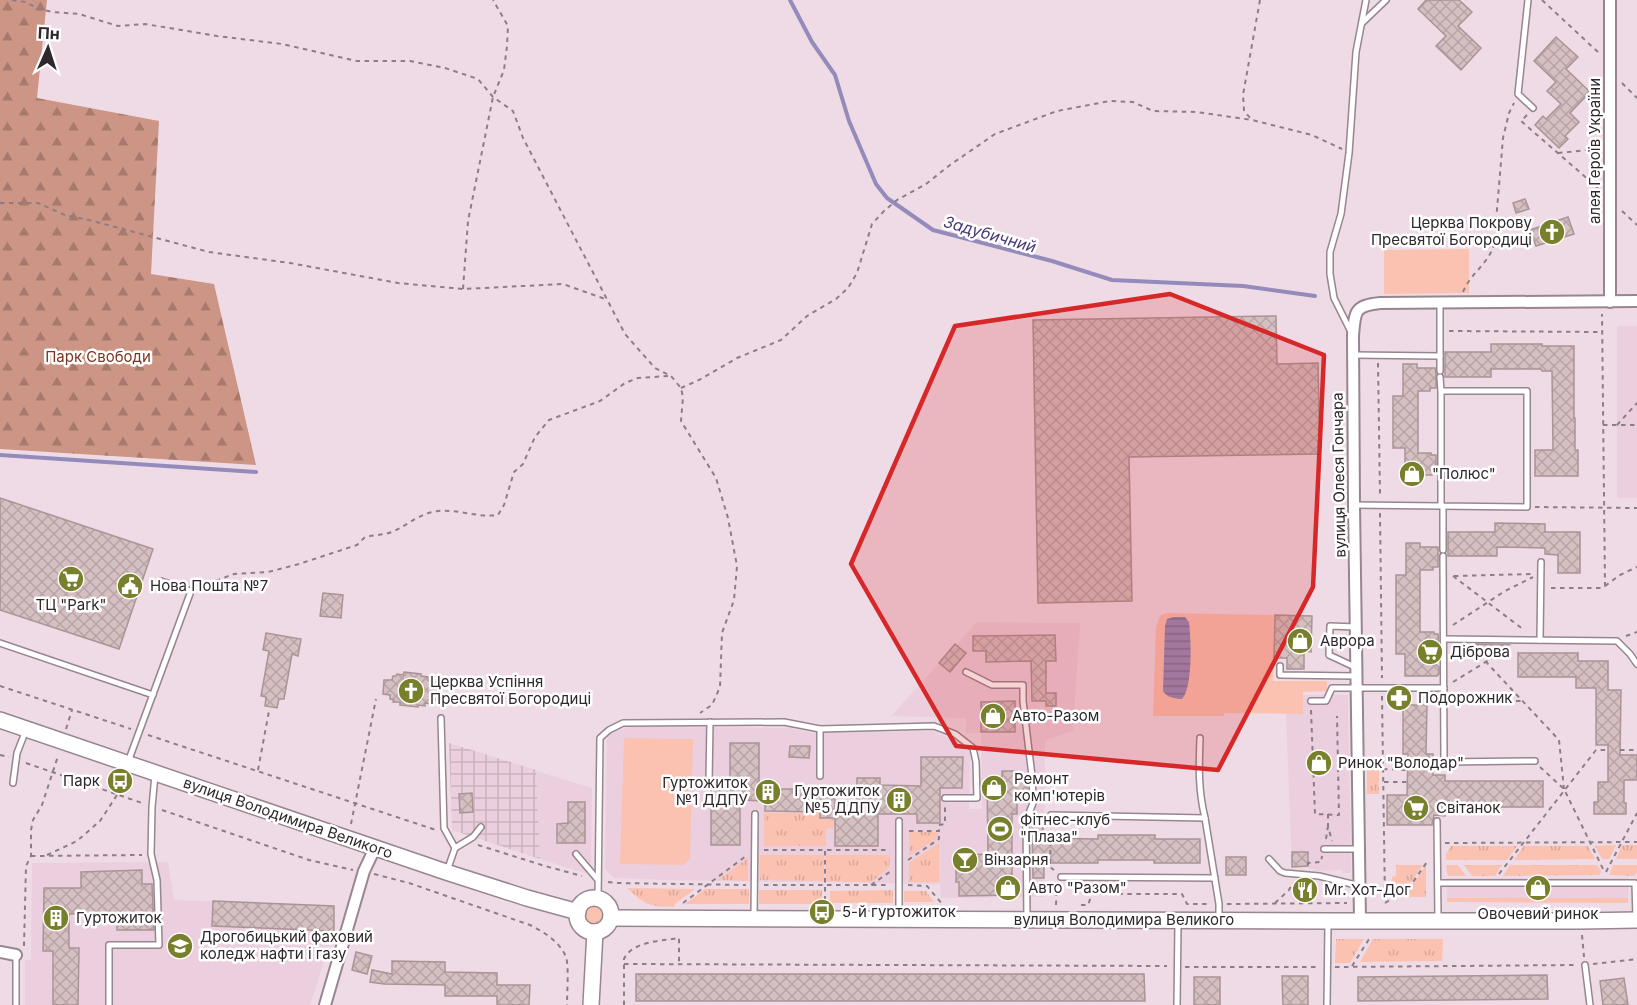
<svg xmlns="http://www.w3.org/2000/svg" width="1637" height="1005" font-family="Inter,sans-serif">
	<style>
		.built { fill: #ebcfde }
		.industrial { fill: url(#industrial-grid) }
		.grass { fill: url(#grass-tufts) }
		.forest { fill: url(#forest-firs) }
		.park { fill: #fbc2b2 }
		.water { fill: url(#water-rules) }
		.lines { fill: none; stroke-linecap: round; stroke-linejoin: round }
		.stream { stroke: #948bbb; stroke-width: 4 }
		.building { fill: url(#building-cross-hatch); stroke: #aa9496; stroke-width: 1.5 }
		.lane-casing { stroke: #97858f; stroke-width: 8 }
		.street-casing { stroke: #97858f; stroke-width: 14 }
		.secondary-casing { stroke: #97858f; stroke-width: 18 }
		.path { stroke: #8c7e86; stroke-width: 2; stroke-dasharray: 4.5 4.5; stroke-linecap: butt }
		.lane { stroke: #fff; stroke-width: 5 }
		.street { stroke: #fff; stroke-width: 10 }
		.secondary { stroke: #fff; stroke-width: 15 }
		.marked { fill: #d62828; fill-opacity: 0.2; stroke: #d62828; stroke-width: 4.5; stroke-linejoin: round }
		.labels { text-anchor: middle; stroke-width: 5; stroke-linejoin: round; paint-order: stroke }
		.street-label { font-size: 15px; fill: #2e272b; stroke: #fff }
		.poi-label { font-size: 15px; fill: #2e272b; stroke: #fff; text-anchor: start }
		.park-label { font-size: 15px; fill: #7b3522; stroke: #fff }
		.water-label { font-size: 16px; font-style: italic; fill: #483876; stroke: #fff }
	</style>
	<defs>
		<pattern id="industrial-grid" width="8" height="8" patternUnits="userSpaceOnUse" patternTransform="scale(1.5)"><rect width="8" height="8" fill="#ebcfde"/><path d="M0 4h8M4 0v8" fill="none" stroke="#cab2bf"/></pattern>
		<pattern id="grass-tufts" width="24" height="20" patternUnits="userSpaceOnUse" patternTransform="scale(1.5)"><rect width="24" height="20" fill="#fbc2b2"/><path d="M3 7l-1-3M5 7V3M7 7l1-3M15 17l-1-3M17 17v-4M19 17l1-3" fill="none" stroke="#d7a799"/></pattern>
		<pattern id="forest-firs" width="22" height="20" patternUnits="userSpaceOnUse" patternTransform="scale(1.5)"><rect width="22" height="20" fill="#cd9585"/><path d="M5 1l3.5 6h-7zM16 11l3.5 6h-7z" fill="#a77a6d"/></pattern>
		<pattern id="water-rules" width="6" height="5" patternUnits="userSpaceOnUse" patternTransform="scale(1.5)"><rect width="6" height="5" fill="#948bbb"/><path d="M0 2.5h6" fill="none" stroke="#797298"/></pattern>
		<pattern id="building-cross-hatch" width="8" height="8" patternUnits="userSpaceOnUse" patternTransform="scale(1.5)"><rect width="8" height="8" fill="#d5bfc1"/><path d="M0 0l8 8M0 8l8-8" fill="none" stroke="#b7a4a6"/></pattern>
	</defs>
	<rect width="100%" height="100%" fill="#efdbe6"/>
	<!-- built -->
	<g class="built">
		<rect x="1617" y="326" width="20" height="172"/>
		<polygon points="977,622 1080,623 1073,731 1045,740 1044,897 941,898 940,884 664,880 614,878 605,869 607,739 613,731 632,727 788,728 814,733 933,731 954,740 970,752 969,809 982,809 981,733 966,733 966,718 891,716"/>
		<polygon points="1303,695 1348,695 1351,873 1343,873 1342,870 1315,871 1315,869 1309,869 1309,866 1292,867 1286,714 1303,714"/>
		<polygon points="536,771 592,788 591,875 540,859"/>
		<polygon points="168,862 174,900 334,906 334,931 310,1005 25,1005 25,960 31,960 32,863"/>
		<polygon points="1447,878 1629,878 1628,898 1447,898"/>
	</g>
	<!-- industrial -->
	<polygon class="industrial" points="449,743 536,770 540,859 452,830"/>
	<!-- grass -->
	<g class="grass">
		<polygon points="1379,762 1379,794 1367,794 1367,763"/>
		<polygon points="764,813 819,813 819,818 834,819 834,828 826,829 826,846 764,846"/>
		<polygon points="909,832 938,832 938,838 909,856"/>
		<polygon points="939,843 939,882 909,882 909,863"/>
		<polygon points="1616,845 1609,859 1602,859 1595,846"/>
		<polygon points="1622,845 1637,845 1637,859 1616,859"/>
		<polygon points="1451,846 1517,846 1507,860 1446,860 1446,854"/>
		<polygon points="1524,846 1588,846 1595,859 1514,860"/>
		<polygon points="760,855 824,855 824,881 760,880"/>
		<polygon points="826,855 890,855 889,868 871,882 826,881"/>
		<polygon points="748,858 748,881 718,880"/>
		<polygon points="1396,865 1423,865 1407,888 1392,888 1392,877 1396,876"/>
		<polygon points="1426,865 1426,897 1409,897 1409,889"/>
		<polygon points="1446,865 1458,865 1466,876 1449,876 1447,873"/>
		<polygon points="1464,865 1502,865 1495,876 1472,876"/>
		<polygon points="1510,865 1597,865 1601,870 1600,875 1503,876"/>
		<polygon points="1613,865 1637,865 1637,872 1634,876 1609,875"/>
		<path d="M 627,888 L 695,889 L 675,904 L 674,907 C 648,906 647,906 627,888 Z"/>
		<polygon points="705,889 749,889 749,904 685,904"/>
		<rect x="759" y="890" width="63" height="14"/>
		<polygon points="893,890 893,903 830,903 830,891"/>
		<polygon points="904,891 926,891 934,902 904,902"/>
		<polygon points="1447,898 1628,898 1628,903 1447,902"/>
		<circle cx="595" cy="915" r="10"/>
		<polygon points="1336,939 1364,939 1350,963 1335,963"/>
		<polygon points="1373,939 1443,939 1442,961 1360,962"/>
	</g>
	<!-- forest -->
	<polygon class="forest" points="0,0 47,0 37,98 159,121 151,274 214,284 256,465 0,449"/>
	<!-- park -->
	<g class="park">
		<polygon points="1469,249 1469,293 1384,294 1384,250"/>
		<polygon points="1166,613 1275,615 1273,681 1327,681 1327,691 1303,692 1303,714 1224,713 1224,716 1153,716 1156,627 1160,616"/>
		<polygon points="624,738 693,739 690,859 683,865 620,864"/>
	</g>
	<!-- water -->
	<path class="water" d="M 1173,617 L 1185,617 L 1189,622 C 1191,639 1193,687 1182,699 C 1175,699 1166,697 1163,691 L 1165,626 L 1167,619 Z"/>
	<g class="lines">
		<!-- stream -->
		<g class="stream">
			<polyline points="790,0 812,42 835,75 849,121 876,184 887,198 933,230 1052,261 1112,280 1243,286 1315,296"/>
			<polyline points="0,455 256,472"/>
		</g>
	</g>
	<!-- building -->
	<g class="building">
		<polygon points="1426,0 1459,0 1472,12 1458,26 1481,48 1461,70 1436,46 1446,36 1418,9"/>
		<polygon points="1556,37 1578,57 1566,69 1590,92 1570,113 1579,122 1565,136 1568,139 1559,148 1535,125 1543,116 1546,119 1561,104 1547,91 1556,82 1534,61"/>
		<polygon points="1525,199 1529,209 1516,213 1513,203"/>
		<polygon points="1568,217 1574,234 1536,246 1530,230"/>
		<polygon points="1276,316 1277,364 1318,363 1320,454 1129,457 1132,601 1038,603 1033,320"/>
		<polygon points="1491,344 1542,344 1542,346 1574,346 1574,418 1575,418 1575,450 1578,450 1578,476 1535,476 1535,450 1553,450 1552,371 1542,371 1541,369 1491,369 1491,377 1445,377 1445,352 1491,352"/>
		<polygon points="1403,364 1417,364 1417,368 1435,368 1436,374 1436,388 1430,388 1430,391 1418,391 1418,453 1431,453 1431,455 1436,455 1436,472 1432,472 1432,475 1419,475 1419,479 1405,479 1405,448 1393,448 1393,396 1403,396"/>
		<polygon points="0,498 153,549 119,649 0,610"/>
		<polygon points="1495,523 1545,524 1545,532 1580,532 1580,573 1558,573 1558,555 1545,554 1545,548 1497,547 1497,556 1448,556 1448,532 1495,532"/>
		<polygon points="1406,543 1420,543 1420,547 1438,547 1438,567 1433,567 1433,570 1420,570 1420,632 1434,632 1434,634 1438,634 1439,651 1422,652 1439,667 1439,674 1437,676 1405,676 1405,654 1396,654 1396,575 1406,575"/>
		<polygon points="323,593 343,595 341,618 320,616"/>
		<polygon points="1275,615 1312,616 1311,652 1304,651 1304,669 1287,669 1287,658 1274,658"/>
		<polygon points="266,633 301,639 298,656 292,654 284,699 279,699 277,708 265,706 266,697 261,696 269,651 263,650"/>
		<polygon points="1055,635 1056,661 1046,661 1046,693 1056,693 1056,706 1046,706 1046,701 1032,701 1031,661 986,662 986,651 973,651 973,636"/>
		<polygon points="955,644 966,653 950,672 939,663"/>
		<polygon points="1476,644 1509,645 1487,657"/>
		<polygon points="1518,653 1578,653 1578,661 1608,661 1608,690 1621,690 1620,755 1637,755 1637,780 1624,780 1624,803 1626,803 1626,814 1594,814 1594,802 1598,802 1598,782 1608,782 1608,745 1596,745 1596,688 1576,688 1576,677 1518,677"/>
		<polygon points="404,672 421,674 421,676 428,677 428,680 434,680 440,689 439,696 431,704 425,703 425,706 418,705 418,707 400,705 400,702 393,702 394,700 390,699 390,695 383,694 384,680 392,680 393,676 396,676 397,674 403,675"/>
		<polygon points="1015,701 1015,732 981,732 981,702"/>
		<polygon points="1403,705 1427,705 1426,754 1433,754 1433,775 1445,775 1445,781 1543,781 1543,807 1445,807 1445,816 1434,815 1432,825 1387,825 1387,795 1407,795 1408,754 1403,754"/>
		<polygon points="730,743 759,743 759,789 828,789 828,797 835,797 835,812 857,812 857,778 880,778 880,785 921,786 921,757 963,757 962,788 940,788 940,823 917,823 917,814 878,814 878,846 835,846 835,818 820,818 820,812 765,811 765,801 740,800 740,845 711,845 711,788 730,789"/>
		<polygon points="790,746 810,746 809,758 789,757"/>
		<polygon points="1002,771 1017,771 1017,777 1027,777 1027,801 1017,801 1017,814 1012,814 1012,877 1014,877 1014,895 959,896 959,882 956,882 956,868 959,868 959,855 988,854 987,777 1002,777"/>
		<polygon points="472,793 473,812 460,813 459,794"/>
		<polygon points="568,802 585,802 585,843 557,843 557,824 568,823"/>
		<polygon points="1032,822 1043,822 1043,838 1098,839 1098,835 1155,835 1155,839 1200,839 1200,863 1154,863 1154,860 1098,860 1098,863 1044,863 1044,878 1033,878"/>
		<polygon points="1292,852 1308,852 1308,866 1292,867"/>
		<rect x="1226" y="857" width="20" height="18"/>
		<polygon points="142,870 142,884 152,884 154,930 117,930 117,913 69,914 69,948 79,948 78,1005 53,1005 53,951 43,951 44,888 81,888 81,872"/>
		<polygon points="213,901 334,906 334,931 212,926"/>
		<polygon points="356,952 372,956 367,974 352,970"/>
		<polygon points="392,961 445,962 445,972 497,973 497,985 530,985 529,1005 497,1005 497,996 445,996 445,985 384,984 370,982 372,970 392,974"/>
		<polygon points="636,974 1144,974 1145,1001 636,1001"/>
		<polygon points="1547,975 1548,999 1358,1001 1358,977"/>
		<polygon points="1282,976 1308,976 1308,1005 1283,1005"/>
		<rect x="1194" y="977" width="26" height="28"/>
		<polygon points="1624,978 1628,1005 1603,1005 1600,981"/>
	</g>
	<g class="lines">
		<!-- lane casing -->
		<g class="lane-casing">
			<g id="lane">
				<polyline points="1528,0 1518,94 1533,108"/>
				<polyline points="1362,23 1386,0"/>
				<polyline points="1351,332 1334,298 1330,274 1330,252 1341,214 1349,153 1356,52 1366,0"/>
				<polyline points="1353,355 1440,356"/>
				<polyline points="1440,371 1440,303"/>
				<polyline points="1440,377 1441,391"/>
				<polyline points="1354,505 1527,507 1527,391 1441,391 1441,506"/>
				<polyline points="1443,550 1443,506"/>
				<polyline points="1443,556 1444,762 1535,761"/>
				<polyline points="1356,627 1330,626 1329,655 1357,668"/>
				<polyline points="1444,639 1617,641 1630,654 1637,664"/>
				<polyline points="1540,640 1541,562"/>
				<polyline points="0,643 153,695"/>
				<polyline points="1280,666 1280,675 1356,676"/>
				<polyline points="966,672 992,685 1023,685 1023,701 1032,776 1033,803 1026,821 1027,919"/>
				<polyline points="1311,701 1326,701 1332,688 1444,688"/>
				<polyline points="441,718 444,828 455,848 447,871"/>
				<path d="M 1200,738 C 1199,767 1198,789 1205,818"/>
				<polyline points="128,762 191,591 161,581"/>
				<polyline points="820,776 820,729"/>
				<polyline points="709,782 710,722"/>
				<polyline points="13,783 17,753 26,730"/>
				<polyline points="1051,815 1205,818 1219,904 1219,918"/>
				<polyline points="1437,821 1438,919"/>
				<polyline points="455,848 473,837 481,827"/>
				<polyline points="1324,849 1359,849"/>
				<polyline points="576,854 598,880"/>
				<polyline points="1269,859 1280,871 1285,873 1319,876 1360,886"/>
				<polyline points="1061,877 1215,878"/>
				<polyline points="1438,883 1635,883 1636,918"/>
				<polyline points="598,899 600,738 609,730 623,723 784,722 820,729 934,726 955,734 973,748 976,762 977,798 945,798"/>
				<polyline points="754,918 755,814"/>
				<polyline points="899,918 899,821"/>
				<polyline points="1585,965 1590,1005"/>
				<polyline points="16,1005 16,956"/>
				<polyline points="109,1005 109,945 159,945 157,880 151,854 152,807 155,775"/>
				<polyline points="1177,1005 1178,923"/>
				<polyline points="1327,1005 1328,923"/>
			</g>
		</g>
		<!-- street casing -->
		<g class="street-casing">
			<g id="street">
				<polyline points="1610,302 1610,0"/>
				<path d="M 1360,921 L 1354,505 L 1353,336 C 1355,311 1354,306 1380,303 L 1637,301"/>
				<polyline points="0,952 16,955"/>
				<polyline points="325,1005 364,871 375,848"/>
			</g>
		</g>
		<!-- secondary casing -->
		<g class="secondary-casing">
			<g id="secondary">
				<polyline points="0,720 446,872 527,898 578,912"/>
				<circle cx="594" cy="915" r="17"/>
				<polyline points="611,918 1328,921 1580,921 1637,920"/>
				<polyline points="591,1005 595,932"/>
			</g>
		</g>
		<!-- path -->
		<g class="path">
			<polyline points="12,0 25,2 39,9 53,12 79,14 118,26 145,24 217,36 282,44 357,61 410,61 445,68 478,79 493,97 513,111 523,138 625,334 655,368 671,376 681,388 683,397 681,421 716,478 728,518 737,566 734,600 722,633 720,687 712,705 700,713"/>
			<polyline points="1260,0 1243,95 1244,111 1252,120 1312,135 1342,149"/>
			<polyline points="1542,0 1599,53"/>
			<polyline points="1622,83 1637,98"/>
			<polyline points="1527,115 1521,121 1598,188"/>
			<polyline points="1558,153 1599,149"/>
			<polyline points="0,203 38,203 65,215 89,220 209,252 290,263 398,283 463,289 563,284 608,300"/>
			<polyline points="1622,211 1637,225"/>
			<polyline points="463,289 468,221 493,97 504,70 507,46 508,26 493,0"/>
			<path d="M 1463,292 C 1470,274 1488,264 1494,245 L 1503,138 L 1509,113 L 1514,103"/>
			<polyline points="1449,331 1602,332"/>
			<polyline points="1378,363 1380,495"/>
			<polyline points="681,388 699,380 737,358 781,340 807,316 836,299 848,288 857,273 872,224 884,211 897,200 926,184 950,165 995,134 1057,111 1110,101 1133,102 1153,111 1197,112 1252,120"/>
			<polyline points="1603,425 1637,425"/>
			<polyline points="1617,425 1637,403"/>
			<polyline points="1535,507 1637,508"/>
			<polyline points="1380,513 1382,678"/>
			<polyline points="1453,576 1524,630"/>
			<polyline points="1454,576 1532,574"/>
			<polyline points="1605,586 1620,575 1637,567"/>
			<path d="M 199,587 L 234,574 L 268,572 L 299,564 L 357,545 L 365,537 C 374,535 383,535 392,532 C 408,525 420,513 438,511 C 458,509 478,518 498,515 L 504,505 L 514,472 L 523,464 L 535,437 L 549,420 L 600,401 L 625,383 L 638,378 L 668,376"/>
			<polyline points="1551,588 1602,588 1605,586 1602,314"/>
			<polyline points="1453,625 1505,591 1533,577"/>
			<polyline points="1626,636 1637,632"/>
			<polyline points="1473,648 1559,740 1564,789"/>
			<polyline points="1453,682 1507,649"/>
			<polyline points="0,686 131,729"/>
			<polyline points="1382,696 1385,903"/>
			<polyline points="1453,702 1522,701"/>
			<polyline points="1311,710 1315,814 1339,815 1337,716"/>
			<polyline points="66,729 72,710"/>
			<polyline points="148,735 436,830"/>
			<polyline points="1620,750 1637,750"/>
			<polyline points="0,755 9,757"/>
			<polyline points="26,763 142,803"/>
			<polyline points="1540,767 1564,789 1605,873"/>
			<polyline points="1383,769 1407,770"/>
			<polyline points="258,770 269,711"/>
			<polyline points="1384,782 1407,782"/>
			<polyline points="162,810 309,860 353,870"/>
			<polyline points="1328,814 1328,826 1332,841"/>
			<polyline points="1051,823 1050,867 1054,870"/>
			<polyline points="351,824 376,699"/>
			<polyline points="909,831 939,831 939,825 945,824 945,806"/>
			<polyline points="1326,839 1328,826"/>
			<polyline points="1445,843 1637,842"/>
			<polyline points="478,845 545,866 582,876"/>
			<polyline points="764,850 890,850"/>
			<polyline points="825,851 825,905"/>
			<polyline points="47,855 77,841 100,821 117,795"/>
			<polyline points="31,856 142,855"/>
			<polyline points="908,860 939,839 939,831"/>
			<polyline points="1308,865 1308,863 1321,862 1322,856"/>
			<polyline points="1606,872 1637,813"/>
			<path d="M 374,874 L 409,883 L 530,925 C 544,932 560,942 566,957 C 569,965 567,994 567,1005"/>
			<polyline points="1499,874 1596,750 1608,750"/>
			<polyline points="608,882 617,883 746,885"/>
			<polyline points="764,885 890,885"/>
			<polyline points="871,885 891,871"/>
			<polyline points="908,885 927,886 943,905"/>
			<polyline points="683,903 746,856"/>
			<polyline points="1275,903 1289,890 1293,883"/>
			<polyline points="1385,903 1408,889 1427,862"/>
			<polyline points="1227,904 1347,903"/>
			<polyline points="1056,905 1057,884"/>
			<polyline points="1081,905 1088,905 1092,894 1182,894 1187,904 1209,904"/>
			<polyline points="1582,935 1584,957"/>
			<polyline points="24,946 26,866 31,856 31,830 33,820 42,805 58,756"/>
			<polyline points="624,964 1167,966"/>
			<polyline points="1593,964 1637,959"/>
			<polyline points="1352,966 1371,936"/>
			<polyline points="1185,967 1317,967"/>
			<polyline points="1335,967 1575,965"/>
			<path d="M 624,1005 L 624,959 C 632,941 662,941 679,938 L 679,964"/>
		</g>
		<!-- lane -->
		<use href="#lane" class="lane"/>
		<!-- street -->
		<use href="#street" class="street"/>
		<!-- secondary -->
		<use href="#secondary" class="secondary"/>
	</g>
	<!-- marked area -->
	<path class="marked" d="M 1170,294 L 1324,355 L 1313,587 L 1218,770 L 956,746 L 851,564 L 955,326 Z"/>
	<!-- icons -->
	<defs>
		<g id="church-disc" transform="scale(1.35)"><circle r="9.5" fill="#78802b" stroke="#fff"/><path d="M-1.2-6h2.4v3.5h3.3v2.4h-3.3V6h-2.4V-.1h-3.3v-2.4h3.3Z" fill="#fff"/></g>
		<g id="shop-disc" transform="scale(1.35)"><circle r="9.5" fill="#78802b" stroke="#fff"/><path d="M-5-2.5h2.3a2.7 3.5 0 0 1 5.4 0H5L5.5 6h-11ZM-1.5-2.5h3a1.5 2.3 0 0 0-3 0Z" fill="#fff"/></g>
		<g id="supermarket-disc" transform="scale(1.35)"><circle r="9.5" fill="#78802b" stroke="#fff"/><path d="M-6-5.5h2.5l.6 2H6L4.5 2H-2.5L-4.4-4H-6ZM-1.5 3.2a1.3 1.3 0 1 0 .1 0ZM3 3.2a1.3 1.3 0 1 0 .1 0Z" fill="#fff"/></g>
		<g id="civic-disc" transform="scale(1.35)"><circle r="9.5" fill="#78802b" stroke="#fff"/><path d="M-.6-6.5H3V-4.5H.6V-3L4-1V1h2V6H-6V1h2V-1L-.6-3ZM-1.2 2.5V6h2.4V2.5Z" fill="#fff"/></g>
		<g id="pharmacy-disc" transform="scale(1.35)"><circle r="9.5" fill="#78802b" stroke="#fff"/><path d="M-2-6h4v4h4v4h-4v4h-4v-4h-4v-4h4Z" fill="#fff"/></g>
		<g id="bus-disc" transform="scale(1.35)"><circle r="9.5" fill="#78802b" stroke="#fff"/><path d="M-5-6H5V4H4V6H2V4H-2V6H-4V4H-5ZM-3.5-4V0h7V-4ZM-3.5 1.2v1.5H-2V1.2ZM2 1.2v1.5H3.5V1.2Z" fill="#fff"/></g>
		<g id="building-disc" transform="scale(1.35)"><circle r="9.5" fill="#78802b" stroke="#fff"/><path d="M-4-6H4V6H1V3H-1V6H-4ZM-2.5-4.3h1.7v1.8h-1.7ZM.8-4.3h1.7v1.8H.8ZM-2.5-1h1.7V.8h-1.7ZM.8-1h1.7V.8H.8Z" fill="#fff"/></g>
		<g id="stadium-disc" transform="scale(1.35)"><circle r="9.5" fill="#78802b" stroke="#fff"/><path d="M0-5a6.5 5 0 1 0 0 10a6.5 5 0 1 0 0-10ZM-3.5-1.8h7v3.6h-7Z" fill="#fff"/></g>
		<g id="bar-disc" transform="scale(1.35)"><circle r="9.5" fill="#78802b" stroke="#fff"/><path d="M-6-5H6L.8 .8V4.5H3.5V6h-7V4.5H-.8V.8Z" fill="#fff"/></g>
		<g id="restaurant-disc" transform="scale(1.35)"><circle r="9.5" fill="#78802b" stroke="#fff"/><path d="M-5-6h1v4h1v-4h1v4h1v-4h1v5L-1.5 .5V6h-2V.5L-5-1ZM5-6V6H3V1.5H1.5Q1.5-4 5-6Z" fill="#fff"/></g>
		<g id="university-disc" transform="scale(1.35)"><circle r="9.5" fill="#78802b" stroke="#fff"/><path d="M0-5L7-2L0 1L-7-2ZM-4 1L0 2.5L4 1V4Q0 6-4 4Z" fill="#fff"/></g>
	</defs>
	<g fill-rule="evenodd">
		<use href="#church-disc" x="1552" y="232"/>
		<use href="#shop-disc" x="1412" y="474"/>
		<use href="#supermarket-disc" x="71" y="579"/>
		<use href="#civic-disc" x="130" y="586"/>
		<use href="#shop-disc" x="1300" y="641"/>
		<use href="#supermarket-disc" x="1430" y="652"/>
		<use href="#church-disc" x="411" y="691"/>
		<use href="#pharmacy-disc" x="1399" y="698"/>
		<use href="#shop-disc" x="993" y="716"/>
		<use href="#shop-disc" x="1319" y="763"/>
		<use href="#bus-disc" x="120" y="781"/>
		<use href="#shop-disc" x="994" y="788"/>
		<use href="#building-disc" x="768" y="792"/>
		<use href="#building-disc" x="899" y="800"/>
		<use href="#supermarket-disc" x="1416" y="808"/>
		<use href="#stadium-disc" x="1000" y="829"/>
		<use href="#bar-disc" x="965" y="860"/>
		<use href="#shop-disc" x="1008" y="888"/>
		<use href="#shop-disc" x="1538" y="888"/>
		<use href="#restaurant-disc" x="1305" y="890"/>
		<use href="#bus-disc" x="822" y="912"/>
		<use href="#building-disc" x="56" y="918"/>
		<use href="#university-disc" x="180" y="946"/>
	</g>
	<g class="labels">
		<!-- street labels -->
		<g class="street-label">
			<text transform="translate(1595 151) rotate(-90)" y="5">алея Героїв України</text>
			<text transform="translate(1339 475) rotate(-91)" y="5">вулиця Олеся Гончара</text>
			<text transform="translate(288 818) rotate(19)" y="5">вулиця Володимира Великого</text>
			<text x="1124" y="925">вулиця Володимира Великого</text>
		</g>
		<!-- poi labels -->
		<g class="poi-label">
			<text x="1532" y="228" text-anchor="end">Церква Покрову<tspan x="1532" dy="17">Пресвятої Богородиці</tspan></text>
			<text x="1432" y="479">"Полюс"</text>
			<text x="150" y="591">Нова Пошта №7</text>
			<text x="71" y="610" text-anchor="middle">ТЦ "Park"</text>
			<text x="1320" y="646">Аврора</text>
			<text x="1450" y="657">Діброва</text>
			<text x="430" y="687">Церква Успіння<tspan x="430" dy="17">Пресвятої Богородиці</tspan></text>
			<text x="1418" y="703">Подорожник</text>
			<text x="1012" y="721">Авто-Разом</text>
			<text x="1338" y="768">Ринок "Володар"</text>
			<text x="1014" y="784">Ремонт<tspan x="1014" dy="17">комп'ютерів</tspan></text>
			<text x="100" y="786" text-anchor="end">Парк</text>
			<text x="748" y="788" text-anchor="end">Гуртожиток<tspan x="748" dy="17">№1 ДДПУ</tspan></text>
			<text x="880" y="796" text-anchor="end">Гуртожиток<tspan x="880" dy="17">№5 ДДПУ</tspan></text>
			<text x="1436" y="813">Світанок</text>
			<text x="1020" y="825">Фітнес-клуб<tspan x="1020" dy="17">"Плаза"</tspan></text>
			<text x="984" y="865">Вінзарня</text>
			<text x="1028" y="893">Авто "Разом"</text>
			<text x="1324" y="895">Mr. Хот-Дог</text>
			<text x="842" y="917">5-й гуртожиток</text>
			<text x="1538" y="919" text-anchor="middle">Овочевий ринок</text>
			<text x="76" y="923">Гуртожиток</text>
			<text x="200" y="942">Дрогобицький фаховий<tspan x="200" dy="17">коледж нафти і газу</tspan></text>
		</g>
		<!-- park labels -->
		<g class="park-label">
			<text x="98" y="362">Парк Свободи</text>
		</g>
		<!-- water labels -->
		<g class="water-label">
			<text transform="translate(990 234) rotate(16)" y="6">Задубичний</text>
		</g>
	</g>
	<!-- north arrow -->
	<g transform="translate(48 48) rotate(3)" stroke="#ffffff" stroke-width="4.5" paint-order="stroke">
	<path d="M0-4.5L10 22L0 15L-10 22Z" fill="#2e272b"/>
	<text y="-9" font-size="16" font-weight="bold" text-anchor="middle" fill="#2e272b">Пн</text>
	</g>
</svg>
